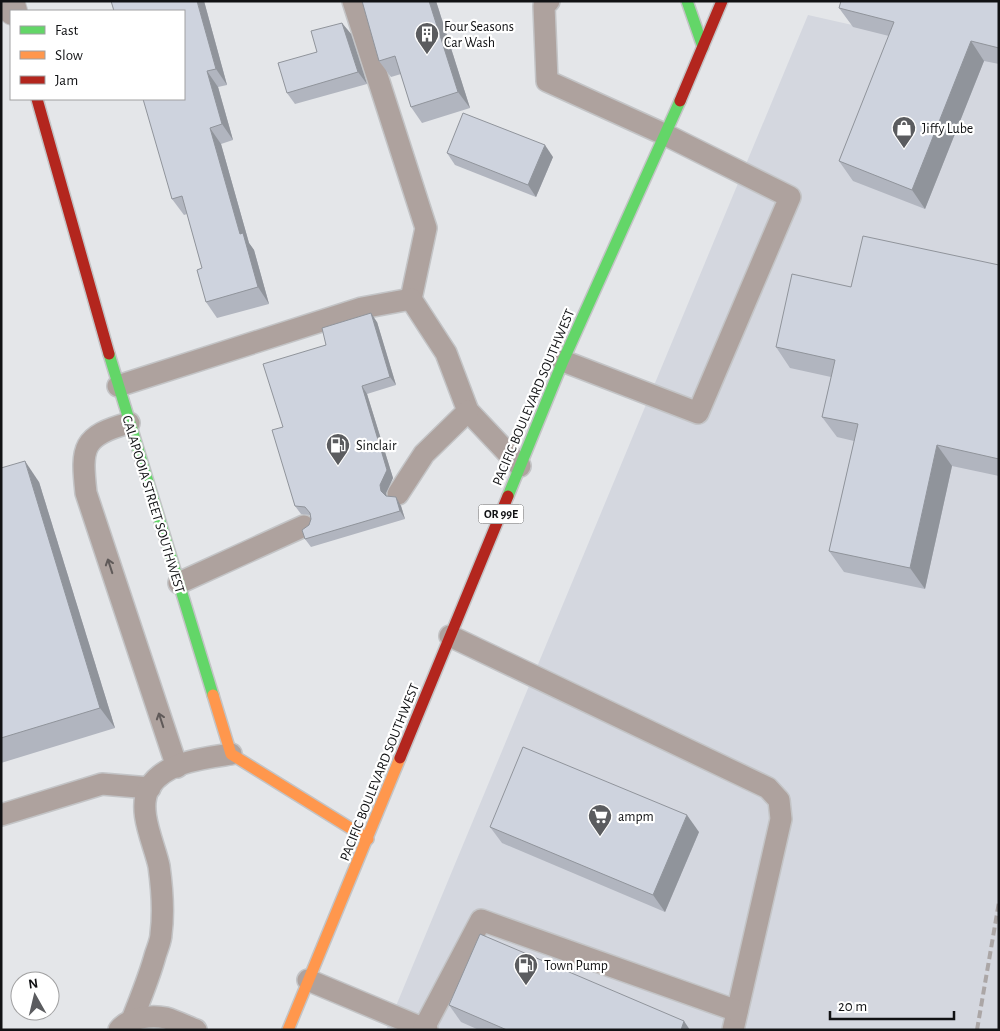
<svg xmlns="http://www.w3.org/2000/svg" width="1000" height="1031" font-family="'Alegreya Sans',sans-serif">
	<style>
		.built { fill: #d4d7df }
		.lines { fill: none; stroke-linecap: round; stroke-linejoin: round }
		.lane-casing { stroke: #c3c4c6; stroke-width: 24 }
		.street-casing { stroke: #c3c4c6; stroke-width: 30 }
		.fast-casing { stroke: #c3c4c6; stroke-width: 14 }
		.slow-casing { stroke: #c3c4c6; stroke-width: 14 }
		.jam-casing { stroke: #c3c4c6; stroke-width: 14 }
		.lane { stroke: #aea29e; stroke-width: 21 }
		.street { stroke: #aea29e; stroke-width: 28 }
		.fast { stroke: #63d668; stroke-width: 11 }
		.slow { stroke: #ff974d; stroke-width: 11 }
		.jam { stroke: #b3261e; stroke-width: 11 }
		.rail { stroke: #aba6a6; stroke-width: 4; stroke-dasharray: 8 4; stroke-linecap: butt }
		.wall { fill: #b1b5bf }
		.shaded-wall { fill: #90949b }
		.building { fill: #ced3de; stroke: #90949b }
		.oneway { stroke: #605a59 }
		.labels { text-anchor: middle; stroke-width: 4.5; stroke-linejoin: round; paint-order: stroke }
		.shield { fill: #fff; stroke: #58595a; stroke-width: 1 }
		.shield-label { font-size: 12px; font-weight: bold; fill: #111214 }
		.poi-label { font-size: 14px; fill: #111214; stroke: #fff; text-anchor: start }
		.street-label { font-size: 14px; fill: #111214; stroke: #fff }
	</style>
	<rect width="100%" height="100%" fill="#e4e6e9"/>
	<!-- built -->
	<polygon class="built" points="808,15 999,58 999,1030 386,1030"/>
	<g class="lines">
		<!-- lane casing -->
		<g class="lane-casing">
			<g id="lane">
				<polyline points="353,1 426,228 411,299"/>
				<polyline points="549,1 544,6 547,81 666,135 790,197 698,413 563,361"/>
				<polyline points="118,386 362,308 411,299 446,353 468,411 520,466"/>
				<path d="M 129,423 C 82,436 81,447 86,493 L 177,767"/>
				<polyline points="398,494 424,454 468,411"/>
				<polyline points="179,583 304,526"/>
				<polyline points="450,636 768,788 779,800 781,819 733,1030"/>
				<polyline points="1,815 102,784 150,788"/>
				<polyline points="308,980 427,1030"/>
				<path d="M 132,1020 C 140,999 149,978 155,956 C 157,949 161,941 161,934 C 164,912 162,888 159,866 C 154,843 137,810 149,788 C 164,762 204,758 231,754"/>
				<polyline points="424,1028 481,920 737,1011"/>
				<path d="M 119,1030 C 129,1017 152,1015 166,1018 C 176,1021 186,1026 196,1030"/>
			</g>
		</g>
		<!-- street casing -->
		<g class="street-casing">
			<polyline id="street" points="10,1 13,11"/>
		</g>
		<!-- fast casing -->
		<g class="fast-casing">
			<g id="fast">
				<polyline points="687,1 703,47"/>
				<polyline points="109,354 213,695"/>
				<polyline points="508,496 563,361 680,101"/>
			</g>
		</g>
		<!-- slow casing -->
		<g class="slow-casing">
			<g id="slow">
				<polyline points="213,695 231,754 368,839"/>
				<polyline points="288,1030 400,758"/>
			</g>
		</g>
		<!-- jam casing -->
		<g class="jam-casing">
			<g id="jam">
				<polyline points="37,99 109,354"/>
				<polyline points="680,101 722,1"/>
				<polyline points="400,758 508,496"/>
			</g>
		</g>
		<!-- lane -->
		<use href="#lane" class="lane"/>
		<!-- street -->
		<use href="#street" class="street"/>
		<!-- fast -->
		<use href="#fast" class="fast"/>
		<!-- slow -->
		<use href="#slow" class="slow"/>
		<!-- jam -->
		<use href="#jam" class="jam"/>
		<!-- rail -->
		<polyline class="rail" points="977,1030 999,902"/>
	</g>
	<!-- wall -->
	<g class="wall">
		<polygon points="204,1 227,85 218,87 233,140 221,144 249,243 254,250 269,304 217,318 206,302 202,268 187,214 184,215 172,199 184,99"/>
		<polygon points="362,1 436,1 470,108 422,123 411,107 401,74 391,77 379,61"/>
		<polygon points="999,1 999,64 984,61 925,209 853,181 839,161 889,36 853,27 839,8"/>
		<polygon points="342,23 351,34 367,84 295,104 287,93 317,52"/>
		<polygon points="447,153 553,157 536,197 455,165"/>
		<polygon points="999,265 999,476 952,466 925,589 844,572 829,551 854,441 837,437 822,417 831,377 790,368 776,347 851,287"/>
		<polygon points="377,322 396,385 367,394 393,478 386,493 386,496 401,506 405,519 311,547 305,539 311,519 310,515 301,514 295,506 283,427 326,345"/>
		<polygon points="1,468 39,482 115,728 1,763"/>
		<polygon points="490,827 699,832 665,912 502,843"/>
		<polygon points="449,1005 690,1030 479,1030 461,1022"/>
	</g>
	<!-- shaded-wall -->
	<g class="shaded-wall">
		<polygon points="197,1 204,1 227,85 216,69"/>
		<polygon points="429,1 436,1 470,108 458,92"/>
		<polygon points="342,23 351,34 367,84 358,72"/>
		<polygon points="971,41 984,61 925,209 912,190"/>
		<polygon points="207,71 218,87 233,140 222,124"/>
		<polygon points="210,128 221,144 249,243 254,250 269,304 258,287 240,234"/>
		<polygon points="545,145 553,157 536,197 528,185"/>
		<polygon points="371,313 377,322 396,385 390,377"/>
		<polygon points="362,386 367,394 393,478 386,493 387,499 381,491"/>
		<polygon points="937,445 952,466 925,589 910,568"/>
		<polygon points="25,461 39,482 115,728 100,708"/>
		<polygon points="396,497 401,506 405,519 400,511"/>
		<polygon points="687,815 699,832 665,912 653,895"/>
		<polygon points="684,1021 690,1030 681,1030"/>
	</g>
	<!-- building -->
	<g class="building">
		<polygon points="111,1 197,1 216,69 207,71 222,124 210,128 240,234 243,233 258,287 206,302 197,270 202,268 182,196 172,199 143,99 184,99 184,11 114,11"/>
		<polygon points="362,1 429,1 458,92 411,107 395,56 379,61"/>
		<polygon points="841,1 999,1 999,48 971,41 912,190 839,161 894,22 839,8"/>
		<polygon points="342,23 358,72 287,93 278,63 317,52 311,31"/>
		<polygon points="463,113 545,145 528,185 447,153"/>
		<polygon points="863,236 999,265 999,459 937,445 910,568 829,551 858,424 822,417 835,360 776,347 792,274 851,287"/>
		<polygon points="371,313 390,377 362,386 387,470 380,485 381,491 386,496 396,497 400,511 305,539 302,530 309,525 311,519 310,513 305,507 295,506 272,430 283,427 263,364 326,345 322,328"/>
		<polygon points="25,461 100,708 1,738 1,468"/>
		<polygon points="523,747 687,815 653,895 490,827"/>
		<polygon points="480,934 684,1021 681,1030 507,1030 449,1005"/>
	</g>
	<!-- one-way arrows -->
	<defs><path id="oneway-shaft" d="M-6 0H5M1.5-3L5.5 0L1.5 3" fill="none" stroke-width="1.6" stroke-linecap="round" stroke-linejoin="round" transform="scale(1.25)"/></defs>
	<g class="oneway">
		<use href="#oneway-shaft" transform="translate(110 566) rotate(-108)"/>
		<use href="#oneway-shaft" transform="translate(161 720) rotate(-108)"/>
	</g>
	<!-- icons -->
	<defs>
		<g id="building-pin" transform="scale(1.25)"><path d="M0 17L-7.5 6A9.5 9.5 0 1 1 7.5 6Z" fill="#5b5c5f" stroke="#fff"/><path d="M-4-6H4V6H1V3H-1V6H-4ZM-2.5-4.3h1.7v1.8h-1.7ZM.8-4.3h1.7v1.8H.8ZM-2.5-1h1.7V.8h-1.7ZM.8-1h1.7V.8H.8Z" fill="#fff"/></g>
		<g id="shop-pin" transform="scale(1.25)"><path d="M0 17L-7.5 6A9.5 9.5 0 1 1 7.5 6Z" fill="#5b5c5f" stroke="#fff"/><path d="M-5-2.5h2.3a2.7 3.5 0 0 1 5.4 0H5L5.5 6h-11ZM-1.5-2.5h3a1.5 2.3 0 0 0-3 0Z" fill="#fff"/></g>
		<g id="fuel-pin" transform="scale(1.25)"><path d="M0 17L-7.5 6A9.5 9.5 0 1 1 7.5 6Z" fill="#5b5c5f" stroke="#fff"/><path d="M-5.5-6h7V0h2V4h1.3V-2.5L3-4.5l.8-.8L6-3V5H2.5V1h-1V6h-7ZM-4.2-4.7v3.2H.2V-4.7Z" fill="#fff"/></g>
		<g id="supermarket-pin" transform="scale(1.25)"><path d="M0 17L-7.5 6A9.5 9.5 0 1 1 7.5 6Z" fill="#5b5c5f" stroke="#fff"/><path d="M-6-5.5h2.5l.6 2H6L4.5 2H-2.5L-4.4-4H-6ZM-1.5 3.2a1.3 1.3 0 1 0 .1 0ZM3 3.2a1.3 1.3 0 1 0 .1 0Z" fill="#fff"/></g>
	</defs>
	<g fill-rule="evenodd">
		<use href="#building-pin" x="427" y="34"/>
		<use href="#shop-pin" x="904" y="128"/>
		<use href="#fuel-pin" x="338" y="445"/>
		<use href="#supermarket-pin" x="600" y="816"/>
		<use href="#fuel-pin" x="526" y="965"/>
	</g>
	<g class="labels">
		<!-- shield labels -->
		<rect class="shield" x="478.5" y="504.5" width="45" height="19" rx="4"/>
		<g class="shield-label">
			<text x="501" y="518">OR 99E</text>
		</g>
		<!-- poi labels -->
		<g class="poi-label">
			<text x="444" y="31">Four Seasons<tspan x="444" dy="16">Car Wash</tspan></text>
			<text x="922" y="133">Jiffy Lube</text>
			<text x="356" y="450">Sinclair</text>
			<text x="618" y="821">ampm</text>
			<text x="544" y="970">Town Pump</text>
		</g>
		<!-- street labels -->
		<g class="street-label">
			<text transform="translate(533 397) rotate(-67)" y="5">PACIFIC BOULEVARD SOUTHWEST</text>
			<text transform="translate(154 504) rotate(73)" y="5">CALAPOOIA STREET SOUTHWEST</text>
			<text transform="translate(379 772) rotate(-68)" y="5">PACIFIC BOULEVARD SOUTHWEST</text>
		</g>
	</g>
	<!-- border -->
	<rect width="1000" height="1031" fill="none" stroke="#111214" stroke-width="5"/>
	<!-- legend -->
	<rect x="10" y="10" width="175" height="90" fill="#ffffff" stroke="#a0a0a1"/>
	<rect x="20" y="26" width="25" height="8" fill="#63d668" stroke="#a0a0a1"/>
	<text x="55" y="35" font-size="15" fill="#111214">Fast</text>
	<rect x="20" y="51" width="25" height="8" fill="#ff974d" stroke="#a0a0a1"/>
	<text x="55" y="60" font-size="15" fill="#111214">Slow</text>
	<rect x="20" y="76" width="25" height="8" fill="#b3261e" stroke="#a0a0a1"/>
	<text x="55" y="85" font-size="15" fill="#111214">Jam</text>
	<!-- north arrow -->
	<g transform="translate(35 996) rotate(352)"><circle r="24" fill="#ffffff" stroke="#a0a0a1"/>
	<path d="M0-4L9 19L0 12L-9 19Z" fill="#5b5c5f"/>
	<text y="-8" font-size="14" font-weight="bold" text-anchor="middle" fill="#111214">N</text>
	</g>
	<!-- scale -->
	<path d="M830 1011v8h124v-8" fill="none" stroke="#111214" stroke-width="2.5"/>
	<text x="838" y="1011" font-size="15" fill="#111214" stroke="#ffffff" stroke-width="4" paint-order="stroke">20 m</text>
</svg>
